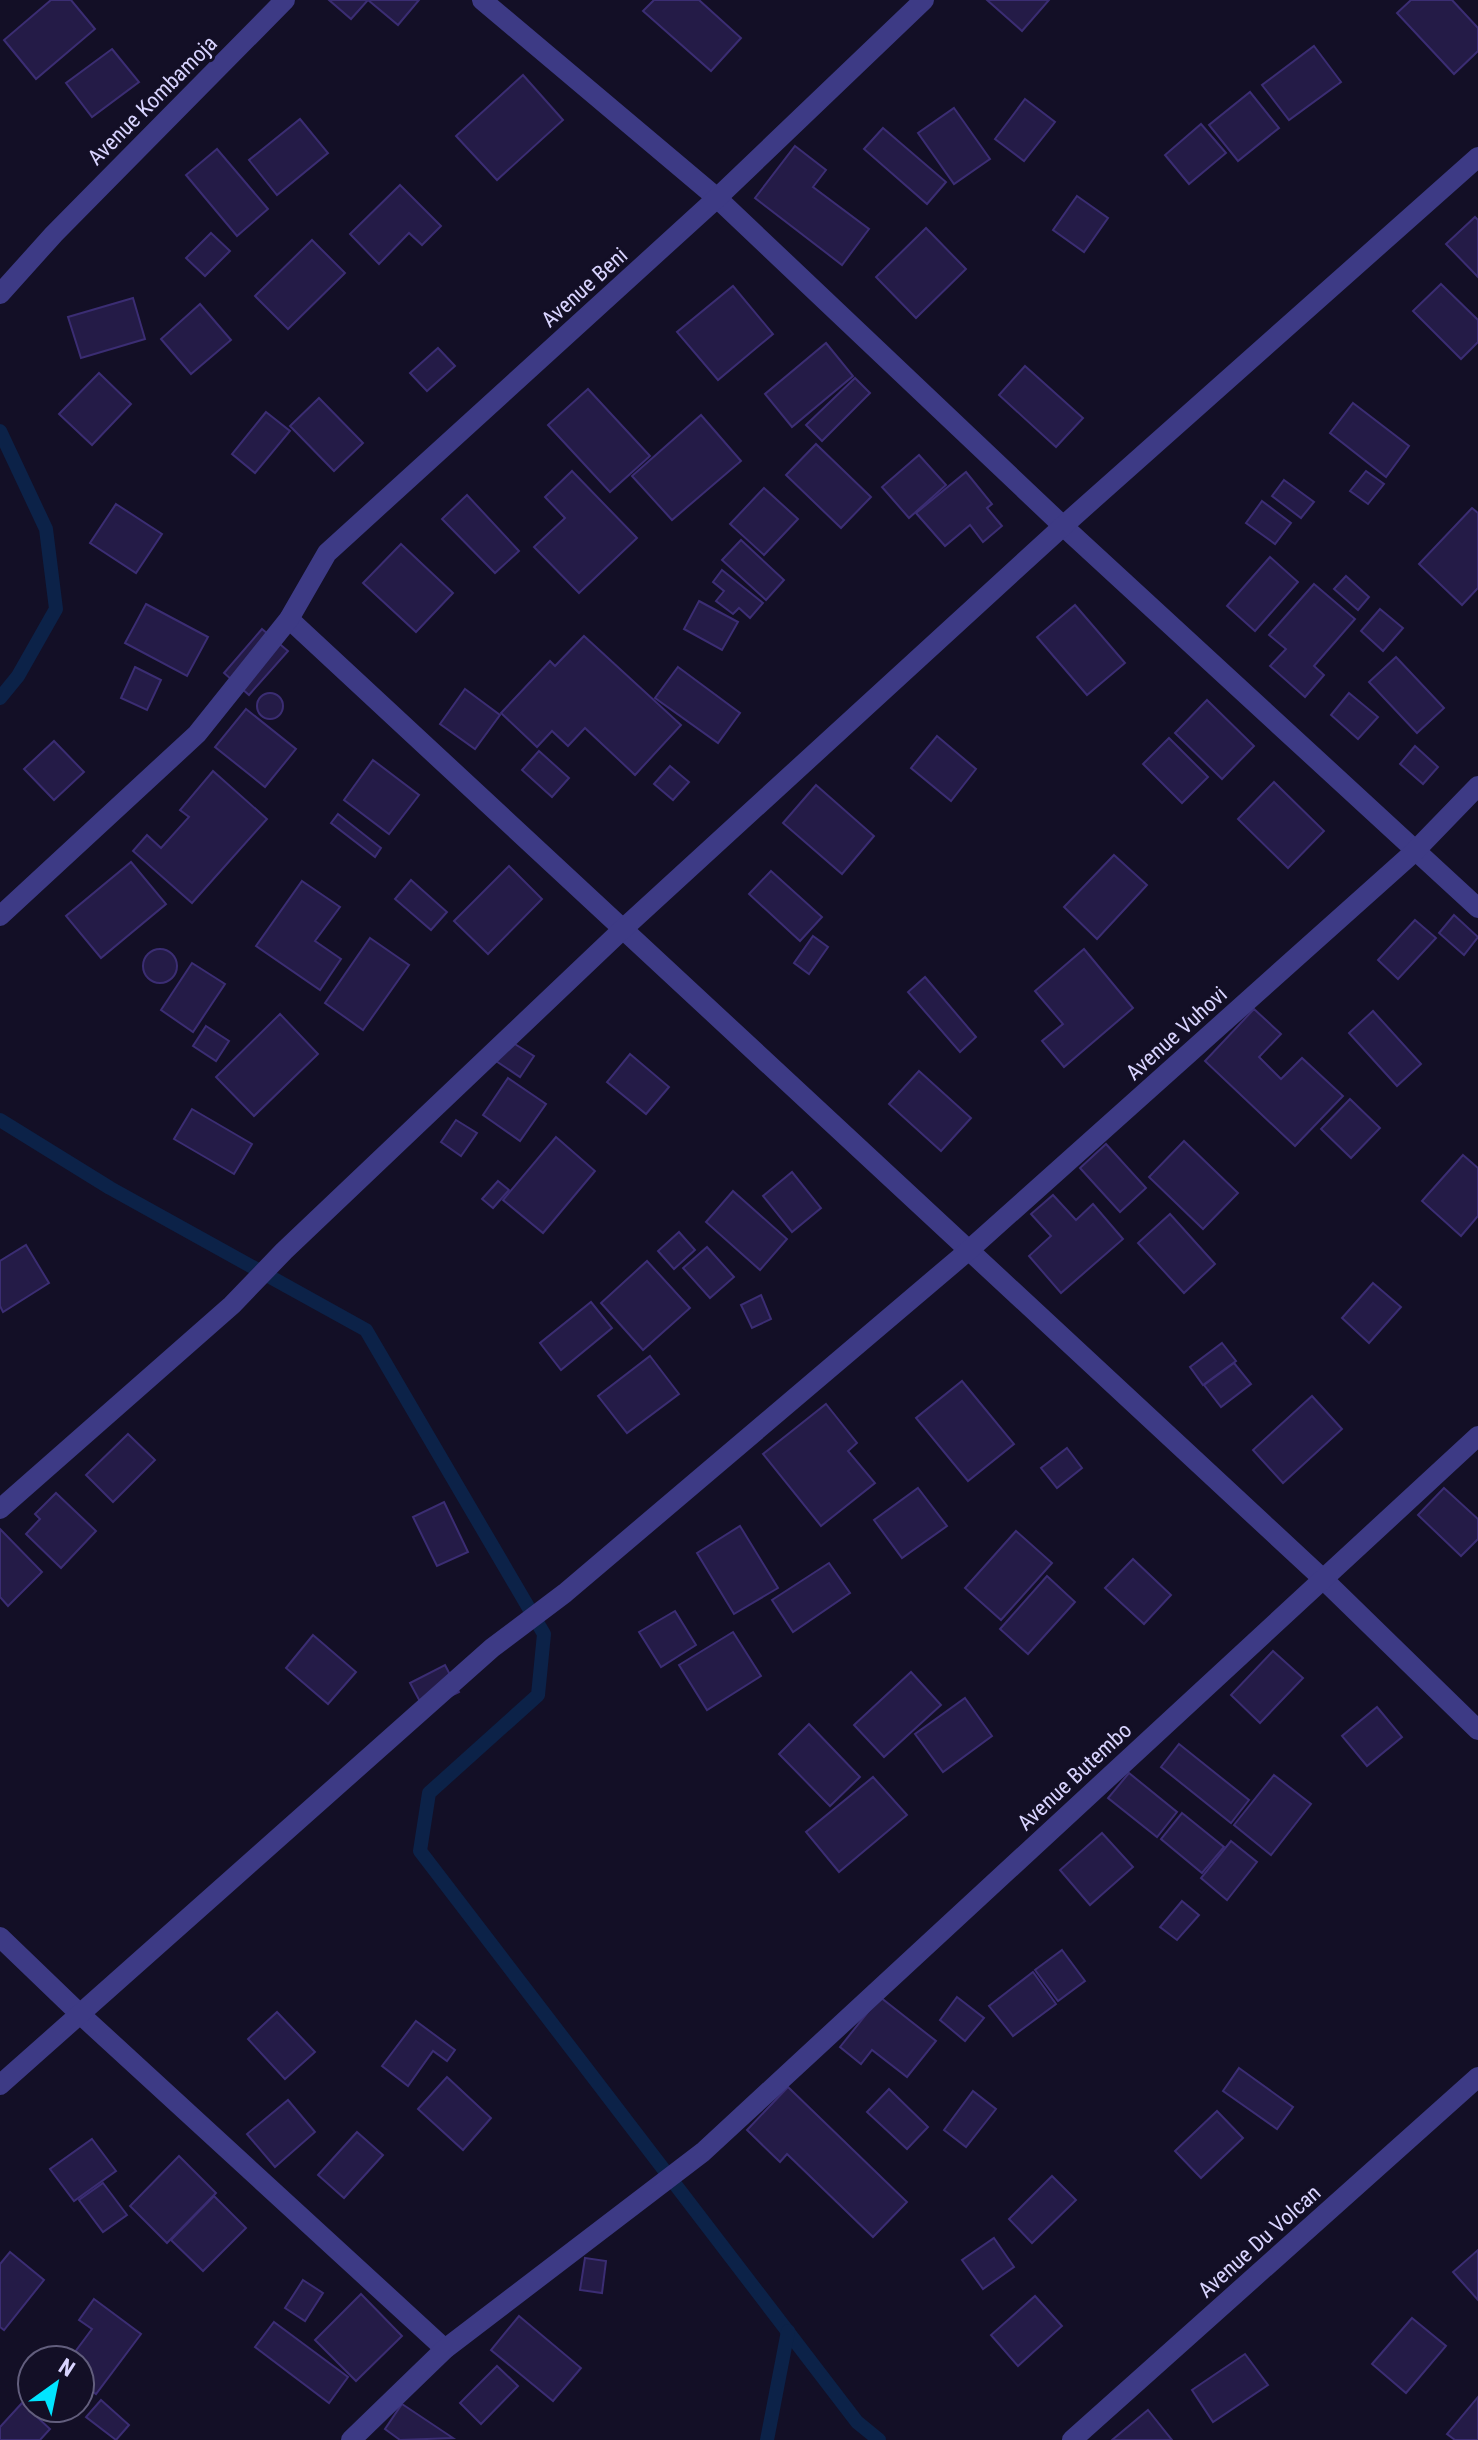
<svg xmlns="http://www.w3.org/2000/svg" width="1478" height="2440" font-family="'Roboto Condensed',sans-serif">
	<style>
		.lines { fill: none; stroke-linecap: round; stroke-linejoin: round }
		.stream { stroke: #0c2248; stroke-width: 14 }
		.building { fill: #241b47; stroke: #3b2d73; stroke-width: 2 }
		.minor { stroke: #3d3a85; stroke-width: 20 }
		.labels { text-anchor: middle; stroke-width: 6; stroke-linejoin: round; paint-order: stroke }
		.street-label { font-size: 22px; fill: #d9d4ff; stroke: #130f26 }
	</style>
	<rect width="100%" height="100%" fill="#130f26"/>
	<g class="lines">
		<!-- stream -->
		<g class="stream">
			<polyline points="0,431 46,529 56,609 18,676 0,698"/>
			<polyline points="0,1120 110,1188 366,1330 544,1634 538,1695 429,1793 420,1851 857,2422 879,2440"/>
			<polyline points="767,2440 788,2331"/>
		</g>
	</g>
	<!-- building -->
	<g class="building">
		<polygon points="51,0 71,0 95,29 36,79 4,40"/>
		<polygon points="329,0 368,0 351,19"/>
		<polygon points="368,0 419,0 398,25"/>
		<polygon points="654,0 699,0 741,38 711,71 643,11"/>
		<polygon points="987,0 1049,0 1022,31"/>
		<polygon points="1411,0 1452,0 1478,28 1478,51 1454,74 1397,13"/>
		<polygon points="1314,46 1341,82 1289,120 1262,85"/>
		<polygon points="112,49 139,82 92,117 66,83"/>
		<polygon points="523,75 563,120 497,180 456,136"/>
		<polygon points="1250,92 1279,128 1238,161 1209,125"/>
		<polygon points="1025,99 1055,122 1024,161 995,139"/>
		<polygon points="954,108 990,159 954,184 918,133"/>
		<polygon points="300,119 328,153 277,195 249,160"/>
		<polygon points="1201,124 1226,153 1189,184 1165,155"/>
		<polygon points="883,128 946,182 927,204 864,149"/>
		<polygon points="795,146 826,170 813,187 869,229 842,265 755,198"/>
		<polygon points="217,149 268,209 237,236 186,175"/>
		<polygon points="400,185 441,226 422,245 409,233 379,264 350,234"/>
		<polygon points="1077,196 1108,218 1084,252 1053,230"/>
		<polygon points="1475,217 1478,220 1478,277 1446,244"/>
		<polygon points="926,228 966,269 916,318 876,277"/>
		<polygon points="211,233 230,251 205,276 186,258"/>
		<polygon points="312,240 345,273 288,329 255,296"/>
		<polygon points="1441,284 1478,320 1478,342 1461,359 1413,311"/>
		<polygon points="733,286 773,334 718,380 677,332"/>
		<polygon points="133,298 145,339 81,358 68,317"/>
		<polygon points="200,304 231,340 191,374 161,339"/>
		<polygon points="826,343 853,376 792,427 765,394"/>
		<polygon points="438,348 455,366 427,391 410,373"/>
		<polygon points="1025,366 1083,418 1056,447 999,395"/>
		<polygon points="99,373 131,404 92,445 59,414"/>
		<polygon points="855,378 870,393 822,441 806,425"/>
		<polygon points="588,389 650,456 610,492 548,425"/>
		<polygon points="319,398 363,443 334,471 290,426"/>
		<polygon points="1353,403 1409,446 1386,477 1330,433"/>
		<polygon points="266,412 290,431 255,473 232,454"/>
		<polygon points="701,415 741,461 672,520 632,476"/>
		<polygon points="816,444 871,497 841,528 786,475"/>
		<polygon points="919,455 946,485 909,518 882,487"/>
		<polygon points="572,471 637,538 579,593 534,547 565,518 545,497"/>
		<polygon points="1366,471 1384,484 1368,504 1350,491"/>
		<polygon points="966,472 992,504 987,508 1002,526 983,542 970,525 945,546 916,513"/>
		<polygon points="1284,480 1314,502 1301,518 1272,496"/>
		<polygon points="764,488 798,519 764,555 730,524"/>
		<polygon points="467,495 519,551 495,573 442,519"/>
		<polygon points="1262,501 1291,523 1275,544 1246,523"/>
		<polygon points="116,504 162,534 136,573 90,543"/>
		<polygon points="1472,508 1478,513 1478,588 1462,605 1419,564"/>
		<polygon points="741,540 784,580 766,600 722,560"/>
		<polygon points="401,544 453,593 416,632 363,583"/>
		<polygon points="1270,557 1298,582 1255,631 1227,606"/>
		<polygon points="722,570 763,603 750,618 739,608 733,614 716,601 724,591 713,582"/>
		<polygon points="1346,576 1369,597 1358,610 1334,589"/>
		<polygon points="1314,584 1355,619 1314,666 1324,675 1305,697 1270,666 1286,649 1269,635"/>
		<polygon points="699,601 738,622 722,650 684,629"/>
		<polygon points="146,604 208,637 187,676 125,643"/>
		<polygon points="1075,605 1125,663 1087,695 1037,637"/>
		<polygon points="1380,609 1403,628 1383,651 1361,631"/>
		<polygon points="262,629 288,651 249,695 224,673"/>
		<polygon points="584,636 681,725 635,775 585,728 568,746 552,731 537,747 501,713 550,661 555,666"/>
		<polygon points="1396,657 1444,708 1417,733 1369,682"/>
		<polygon points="135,667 161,680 147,710 121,698"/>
		<polygon points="678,667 740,713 718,743 655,698"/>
		<polygon points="465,689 500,715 475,749 440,724"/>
		<polygon points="1349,693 1378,717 1358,739 1331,715"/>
		<circle cx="270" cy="706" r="13"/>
		<polygon points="1207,700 1254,746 1222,779 1175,733"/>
		<polygon points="246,709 296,749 265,787 215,747"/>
		<polygon points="937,736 976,769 951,801 911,768"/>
		<polygon points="1169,738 1208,777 1182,803 1143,764"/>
		<polygon points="54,741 84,772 54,800 24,769"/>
		<polygon points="1415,746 1438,767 1423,784 1400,764"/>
		<polygon points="539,751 569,778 552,797 522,770"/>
		<polygon points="373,760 419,795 389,834 344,800"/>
		<polygon points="670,766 689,782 673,800 654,784"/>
		<polygon points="213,771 267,819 192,903 133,851 147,835 161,848 189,817 180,810"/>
		<polygon points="1274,782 1324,831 1288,868 1238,819"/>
		<polygon points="816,785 874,836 842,874 783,823"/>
		<polygon points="338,814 381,848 375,857 331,823"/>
		<polygon points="1114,855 1147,885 1097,939 1064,907"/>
		<polygon points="131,862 166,904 101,958 66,916"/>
		<polygon points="509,866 542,899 488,954 454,921"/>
		<polygon points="771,871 822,917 800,941 749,894"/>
		<polygon points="411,880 447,912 431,930 395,899"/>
		<polygon points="302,881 340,907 315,941 341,959 320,990 256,946"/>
		<polygon points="1454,915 1478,937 1464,955 1439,933"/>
		<polygon points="1415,920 1436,938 1398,979 1378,960"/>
		<polygon points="813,936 828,947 809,974 794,963"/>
		<polygon points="370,938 409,965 363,1030 325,1003"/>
		<polygon points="1084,949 1133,1008 1064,1067 1042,1041 1063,1024 1035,991"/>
		<circle cx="160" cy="966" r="17"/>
		<polygon points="192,963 225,984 193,1032 161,1010"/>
		<polygon points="925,977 976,1037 960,1052 908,992"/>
		<polygon points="1254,1009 1281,1034 1259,1057 1281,1079 1302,1058 1343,1096 1295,1146 1205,1061"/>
		<polygon points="1373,1011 1421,1064 1397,1086 1349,1033"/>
		<polygon points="280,1014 318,1054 254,1116 216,1077"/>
		<polygon points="206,1026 229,1041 216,1061 193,1046"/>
		<polygon points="510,1041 534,1056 520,1077 496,1061"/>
		<polygon points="630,1054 669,1087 646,1114 607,1082"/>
		<polygon points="919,1071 971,1118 941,1151 889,1104"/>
		<polygon points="508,1078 546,1104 520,1141 483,1115"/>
		<polygon points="1350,1099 1380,1128 1351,1158 1321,1129"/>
		<polygon points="192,1109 252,1144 234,1174 174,1139"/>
		<polygon points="456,1120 477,1133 461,1156 441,1142"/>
		<polygon points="556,1137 595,1171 543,1233 503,1200"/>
		<polygon points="1184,1141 1238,1193 1203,1229 1149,1177"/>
		<polygon points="1106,1144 1146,1188 1120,1212 1080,1168"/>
		<polygon points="1463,1155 1478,1168 1478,1216 1461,1236 1422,1201"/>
		<polygon points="792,1172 821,1208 792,1232 763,1196"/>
		<polygon points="498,1181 509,1190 493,1208 482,1199"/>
		<polygon points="733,1191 787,1239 760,1270 706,1222"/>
		<polygon points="1053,1195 1076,1220 1093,1204 1123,1239 1061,1293 1029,1256 1051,1236 1031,1214"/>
		<polygon points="1170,1214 1215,1264 1184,1293 1138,1243"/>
		<polygon points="679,1232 695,1250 674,1269 658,1251"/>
		<polygon points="26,1245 49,1283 3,1312 0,1306 0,1261"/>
		<polygon points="707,1247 734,1277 710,1298 683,1268"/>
		<polygon points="647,1261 690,1308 643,1350 601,1303"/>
		<polygon points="1373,1283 1401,1307 1369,1343 1342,1318"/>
		<polygon points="761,1295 771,1319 752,1328 741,1305"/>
		<polygon points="591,1302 612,1328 561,1370 540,1343"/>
		<polygon points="1222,1343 1236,1361 1203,1385 1190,1367"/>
		<polygon points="650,1356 679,1394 627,1433 598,1396"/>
		<polygon points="1234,1363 1251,1384 1221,1407 1204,1385"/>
		<polygon points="962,1381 1014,1444 968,1481 916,1418"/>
		<polygon points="1312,1396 1342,1429 1283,1483 1253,1450"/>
		<polygon points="826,1404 857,1443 848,1451 875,1483 821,1526 763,1454"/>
		<polygon points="128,1434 155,1460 113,1502 86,1475"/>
		<polygon points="1067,1448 1082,1468 1057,1488 1041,1468"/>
		<polygon points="918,1488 947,1526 902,1558 874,1520"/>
		<polygon points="1444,1488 1478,1519 1478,1539 1461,1556 1418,1515"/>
		<polygon points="56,1493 96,1531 61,1568 26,1534 40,1519 35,1514"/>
		<polygon points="444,1502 468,1552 437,1566 413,1517"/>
		<polygon points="740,1526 778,1588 734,1614 697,1553"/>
		<polygon points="0,1529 42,1572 8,1606 0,1597"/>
		<polygon points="1016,1531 1052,1563 1001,1620 965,1588"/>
		<polygon points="1133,1559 1171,1595 1144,1624 1105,1588"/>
		<polygon points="829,1563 850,1593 793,1632 772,1600"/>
		<polygon points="1047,1576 1075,1602 1028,1654 1000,1629"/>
		<polygon points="675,1611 696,1645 661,1667 639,1632"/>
		<polygon points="733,1632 761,1676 707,1710 679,1665"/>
		<polygon points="313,1635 356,1672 328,1704 286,1668"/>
		<polygon points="1273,1651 1303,1678 1260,1723 1231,1695"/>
		<polygon points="445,1665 459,1692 424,1709 410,1683"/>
		<polygon points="911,1672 941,1705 884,1757 854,1725"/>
		<polygon points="965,1698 992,1736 943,1772 915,1734"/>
		<polygon points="1377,1707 1402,1737 1367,1766 1342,1736"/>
		<polygon points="809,1724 860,1777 830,1806 779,1754"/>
		<polygon points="1179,1744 1249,1800 1231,1823 1161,1767"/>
		<polygon points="1129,1773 1177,1812 1157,1837 1108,1798"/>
		<polygon points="1274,1775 1311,1804 1271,1855 1234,1825"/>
		<polygon points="873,1777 907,1815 839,1872 806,1832"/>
		<polygon points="1182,1813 1224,1847 1202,1873 1161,1839"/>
		<polygon points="1102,1833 1133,1867 1090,1905 1060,1870"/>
		<polygon points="1231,1841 1257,1862 1227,1900 1201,1878"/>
		<polygon points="1182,1901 1199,1915 1177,1940 1160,1927"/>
		<polygon points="1062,1950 1085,1981 1058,2001 1035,1970"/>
		<polygon points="1033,1972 1056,2004 1013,2036 989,2006"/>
		<polygon points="880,1997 936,2041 907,2077 872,2050 861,2064 840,2047"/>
		<polygon points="957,1997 984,2018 965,2041 940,2020"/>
		<polygon points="277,2012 315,2052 285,2079 248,2039"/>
		<polygon points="416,2021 455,2050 447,2061 433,2051 408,2086 382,2066"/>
		<polygon points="1239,2068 1293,2107 1277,2129 1223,2091"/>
		<polygon points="447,2077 491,2118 463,2150 418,2109"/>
		<polygon points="788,2087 907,2202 873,2237 787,2154 780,2162 747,2130"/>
		<polygon points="889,2089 928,2127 907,2149 867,2112"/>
		<polygon points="973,2091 996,2109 966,2147 944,2130"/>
		<polygon points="288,2100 315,2132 275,2167 247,2134"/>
		<polygon points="1217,2111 1243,2138 1201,2178 1175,2151"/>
		<polygon points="357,2132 383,2155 344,2198 318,2175"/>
		<polygon points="92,2139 116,2171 74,2201 50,2169"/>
		<polygon points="179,2156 216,2193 167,2243 130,2206"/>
		<polygon points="1052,2176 1076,2200 1032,2243 1009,2219"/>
		<polygon points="103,2183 127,2215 103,2232 79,2200"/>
		<polygon points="214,2196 246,2228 203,2271 171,2240"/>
		<polygon points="994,2238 1014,2267 983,2289 962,2260"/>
		<polygon points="1478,2250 1478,2300 1453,2272"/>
		<polygon points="10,2252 44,2280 4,2330 0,2327 0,2264"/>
		<polygon points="585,2258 606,2261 602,2293 580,2290"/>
		<polygon points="303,2280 323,2293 305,2321 285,2308"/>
		<polygon points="361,2294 402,2336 356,2381 315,2340"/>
		<polygon points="1035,2296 1062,2326 1018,2366 991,2335"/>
		<polygon points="94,2299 141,2334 96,2394 80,2382 80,2360 69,2360 92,2329 79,2320"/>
		<polygon points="519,2316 581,2368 553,2401 491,2350"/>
		<polygon points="1412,2318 1446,2346 1406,2393 1372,2364"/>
		<polygon points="274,2322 348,2377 329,2403 255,2347"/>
		<polygon points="1245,2354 1268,2385 1213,2422 1192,2390"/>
		<polygon points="497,2366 518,2386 481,2424 460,2403"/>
		<polygon points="1478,2397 1478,2440 1455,2440 1447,2434"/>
		<polygon points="101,2400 129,2425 116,2440 86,2417"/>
		<polygon points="22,2403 50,2429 40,2440 0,2440 0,2427"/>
		<polygon points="402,2404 453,2438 400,2440 385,2429"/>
		<polygon points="1148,2410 1172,2440 1112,2440"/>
	</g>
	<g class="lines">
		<!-- minor -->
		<g class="minor">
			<polyline points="482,0 717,198 1063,526 1478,908"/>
			<polyline points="0,294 54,234 285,0"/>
			<polyline points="289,619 1323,1579 1478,1730"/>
			<polyline points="0,916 197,734 289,619 327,553 717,198 924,0"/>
			<polyline points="0,1509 232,1305 284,1251 624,928 1063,526 1478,157"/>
			<polyline points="0,1937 80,2014 445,2349"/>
			<polyline points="0,2085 492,1648 565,1593 969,1250 1414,852 1478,786"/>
			<polyline points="351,2440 445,2349 703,2152 1478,1436"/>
			<polyline points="1072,2440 1478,2077"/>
		</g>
	</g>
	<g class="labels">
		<!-- street labels -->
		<g class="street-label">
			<text transform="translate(152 100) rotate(-45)" y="8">Avenue Kombamoja</text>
			<text transform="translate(584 287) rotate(-42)" y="8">Avenue Beni</text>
			<text transform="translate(1176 1033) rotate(-42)" y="8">Avenue Vuhovi</text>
			<text transform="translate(1074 1776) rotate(-43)" y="8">Avenue Butembo</text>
			<text transform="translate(1259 2241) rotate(-42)" y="8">Avenue Du Volcan</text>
		</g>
	</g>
	<!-- north arrow -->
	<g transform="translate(56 2384) rotate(33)"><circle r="38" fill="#130f26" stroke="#625e7d" stroke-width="2"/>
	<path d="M0-6L14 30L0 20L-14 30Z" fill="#00e5ff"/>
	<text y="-12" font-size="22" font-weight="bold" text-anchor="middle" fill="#d9d4ff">N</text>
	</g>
</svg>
